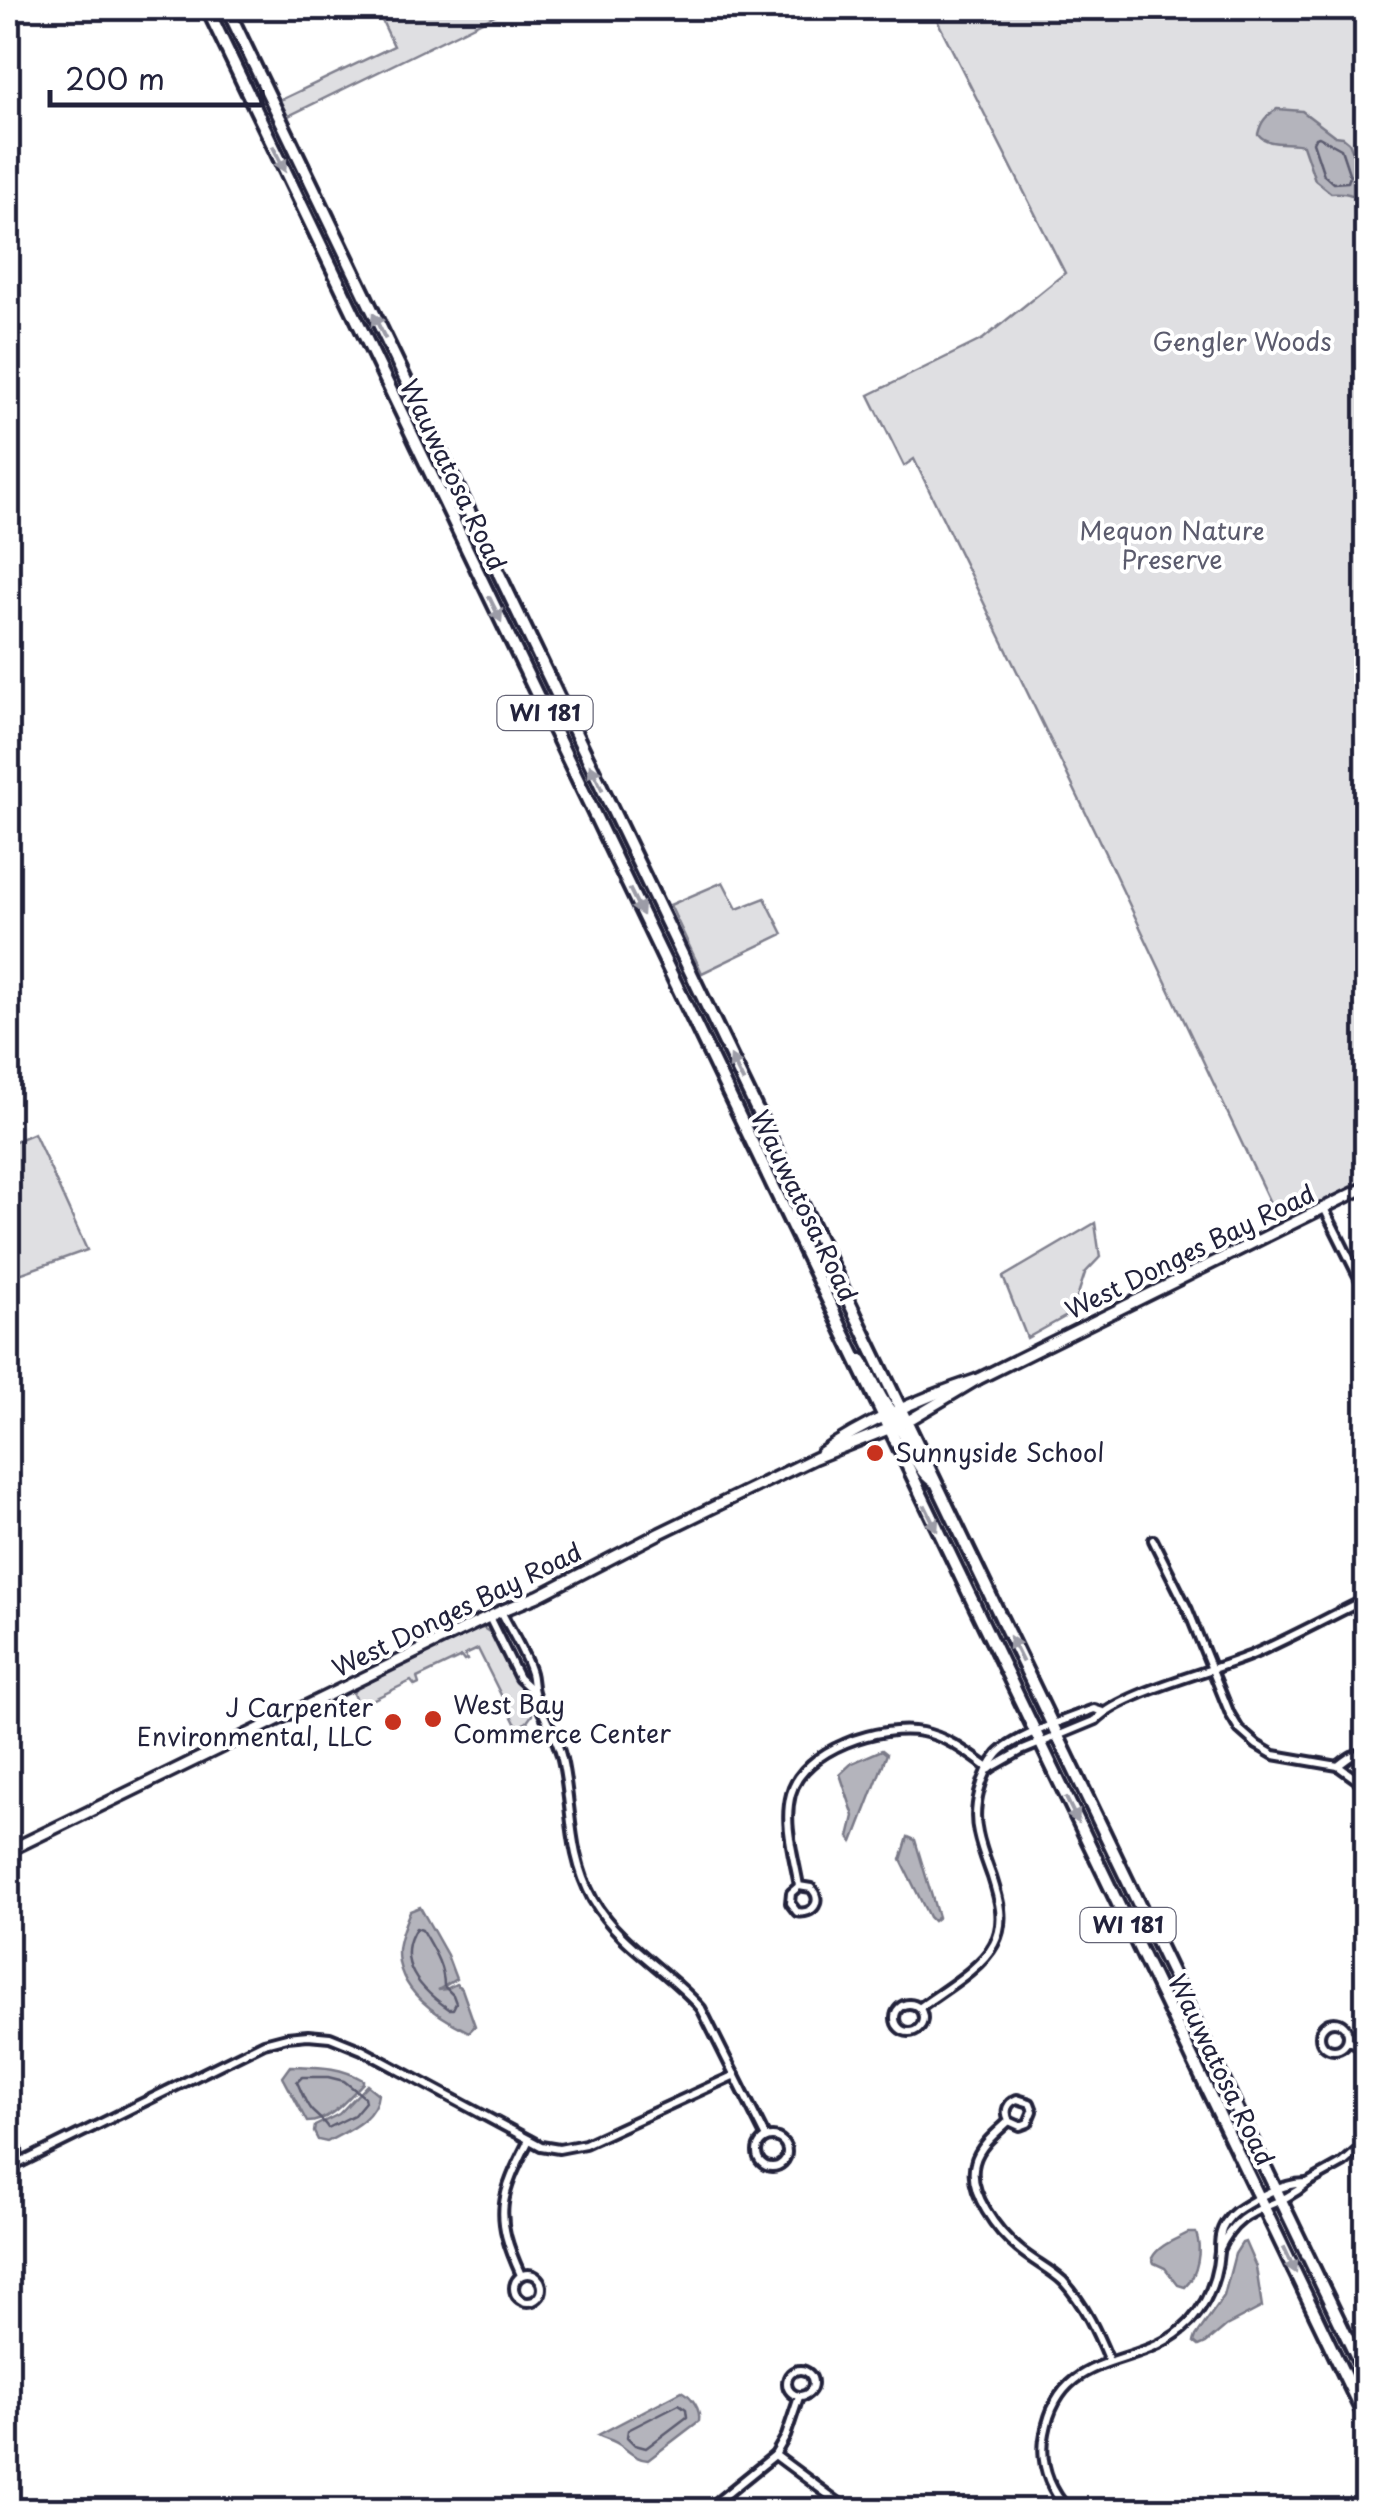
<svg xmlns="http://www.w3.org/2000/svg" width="1374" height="2518" font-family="'Playpen Sans',sans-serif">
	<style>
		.green { fill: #dfdfe2; stroke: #80808e; stroke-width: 2.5 }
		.water { fill: #b4b4bc; stroke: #7a7a88; stroke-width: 2.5 }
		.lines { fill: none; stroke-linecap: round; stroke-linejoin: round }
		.shore { stroke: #5c5c6f; stroke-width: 2.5 }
		.street-casing { stroke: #22223b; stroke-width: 14 }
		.secondary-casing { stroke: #22223b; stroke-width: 16 }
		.primary-casing { stroke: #22223b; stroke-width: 18 }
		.street { stroke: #fff; stroke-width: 6 }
		.secondary { stroke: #fff; stroke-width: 9 }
		.primary { stroke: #fff; stroke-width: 10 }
		.oneway { fill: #9c9ca7 }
		.poi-dot { fill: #c8321e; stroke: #fff; stroke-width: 4 }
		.labels { text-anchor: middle; stroke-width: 8; stroke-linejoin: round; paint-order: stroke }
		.shield { fill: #fff; stroke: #646476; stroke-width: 2.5 }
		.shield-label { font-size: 22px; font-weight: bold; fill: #22223b }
		.park-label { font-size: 25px; fill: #5b5b6d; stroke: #fff }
		.street-label { font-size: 25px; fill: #22223b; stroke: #fff }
		.poi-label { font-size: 25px; fill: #22223b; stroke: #fff; text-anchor: start }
	</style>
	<rect width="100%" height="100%" fill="#fff"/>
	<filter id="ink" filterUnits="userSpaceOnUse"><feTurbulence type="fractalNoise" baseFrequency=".01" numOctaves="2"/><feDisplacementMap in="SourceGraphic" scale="20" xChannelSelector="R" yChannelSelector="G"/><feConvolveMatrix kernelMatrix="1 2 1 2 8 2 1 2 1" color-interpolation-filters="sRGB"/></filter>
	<g filter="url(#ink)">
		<!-- green -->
		<g class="green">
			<polygon points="376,8 509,8 280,120 272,104 394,46"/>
			<polygon points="931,8 1366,8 1366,1182 1280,1224 1097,836 914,459 904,466 869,395 983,339 1065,273"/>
			<polygon points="723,882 737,909 765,898 783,934 702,973 670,905"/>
			<polygon points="34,1133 87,1250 8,1278 8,1144"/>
			<polygon points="1095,1223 1100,1257 1085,1273 1072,1313 1027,1338 1003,1277"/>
			<polygon points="483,1628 494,1635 531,1706 532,1715 527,1722 519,1726 515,1723 478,1649 465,1655 467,1660 464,1661 461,1657 417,1678 419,1684 415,1686 411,1681 362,1705 363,1709 360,1709 353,1694 355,1689 477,1629"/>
		</g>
		<!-- water -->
		<g class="water">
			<path d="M 1277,109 L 1302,111 L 1335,136 L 1343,137 L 1349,142 L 1366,184 L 1366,209 C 1358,194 1347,192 1331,193 L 1315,180 L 1303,145 C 1288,141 1268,147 1258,134 C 1261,121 1266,116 1277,109 Z"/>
			<polygon points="882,1750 887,1754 853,1842 849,1837 854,1816 840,1774 852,1763"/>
			<polygon points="908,1837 915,1840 938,1917 933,1921 929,1917 901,1860"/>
			<path d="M 420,1907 L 447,1955 L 456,1979 L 438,1990 L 446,1989 L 456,1984 L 462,1989 L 475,2026 L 469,2032 C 437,2016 397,1991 398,1950 C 399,1937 405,1923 410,1911 Z"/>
			<path d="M 291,2066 C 318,2067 339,2066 363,2080 L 363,2083 C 347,2099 330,2122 307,2122 L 283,2077 Z"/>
			<path d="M 367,2085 L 378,2094 C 376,2119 347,2131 327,2142 L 318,2140 L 314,2132 L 315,2126 L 339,2114 Z"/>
			<path d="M 1188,2233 L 1196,2233 C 1202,2249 1198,2275 1185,2287 L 1178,2285 L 1165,2268 L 1154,2263 L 1152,2258 C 1159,2245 1175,2240 1188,2233 Z"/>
			<polygon points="1245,2242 1256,2267 1262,2307 1226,2326 1206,2343 1199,2346 1194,2342 1196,2336 1224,2296 1235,2254 1242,2243"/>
			<path d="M 682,2391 C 692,2396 701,2410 699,2421 L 648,2460 C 635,2459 630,2452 620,2445 C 614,2440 605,2439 598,2435 Z"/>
		</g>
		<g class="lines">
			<!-- shore -->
			<g class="shore">
				<polygon points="1319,137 1341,149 1350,176 1348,182 1333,183 1324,175 1313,142 1315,138"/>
				<path d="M 416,1928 L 422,1930 C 432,1948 444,1965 444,1986 L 453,1995 L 456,2003 L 453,2009 L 449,2009 C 421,1990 394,1962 416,1928 Z"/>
				<path d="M 302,2077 L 328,2077 L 344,2081 L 364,2097 L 365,2102 L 354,2115 L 328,2128 C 323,2120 318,2117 312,2111 C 305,2104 301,2090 297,2082 Z"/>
				<polygon points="679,2404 686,2409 687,2417 646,2448 635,2445 627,2437 628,2430"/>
			</g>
			<!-- street casing -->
			<g class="street-casing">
				<g id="street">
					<polyline points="1324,1208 1366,1292"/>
					<polyline points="1153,1540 1188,1610 1230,1714 1239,1729 1257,1745 1274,1755 1338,1766 1356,1779 1366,1778"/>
					<path d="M 501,1611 C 510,1630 525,1652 531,1673 C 533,1680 532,1688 535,1695 C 543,1717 557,1736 562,1759 C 573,1808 567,1853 593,1900 C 620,1946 667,1969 701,2008 L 766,2138"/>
					<polyline points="489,1617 519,1678 533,1691"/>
					<path d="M 1338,1766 C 1348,1758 1354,1752 1366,1754"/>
					<path d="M 991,1768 L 1021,1751 L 1096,1720 C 1123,1692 1215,1671 1254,1654 C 1292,1637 1329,1617 1366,1599"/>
					<path d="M 799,1886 L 811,1888 C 823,1900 814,1915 797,1912 L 790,1903 L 791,1893 L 799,1886 C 794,1856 783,1824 791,1794 C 803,1749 881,1724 922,1732 C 948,1737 969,1754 990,1769"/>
					<circle cx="909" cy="2018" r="14"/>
					<path d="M 919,2008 C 942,1991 981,1969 994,1944 C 1006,1922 999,1899 992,1877 C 987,1863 981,1848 978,1833 C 972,1808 981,1774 998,1754 C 1013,1737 1071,1717 1094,1709 L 1103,1712"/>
					<circle cx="1334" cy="2036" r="14"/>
					<polyline points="1348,2040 1366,2049"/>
					<path d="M 1009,2121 L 1020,2126 L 1028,2123 L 1033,2111 L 1030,2103 L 1017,2099 C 1007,2103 1004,2111 1009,2121 C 997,2132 979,2146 975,2163 C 967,2192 998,2232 1019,2249 C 1033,2261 1050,2269 1063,2281 C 1085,2305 1097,2332 1109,2361"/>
					<polyline points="8,2129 17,2149 18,2164"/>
					<circle cx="772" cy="2152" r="15"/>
					<polyline points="8,2169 264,2043 287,2037 308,2035 330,2037 362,2050 541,2146 559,2149 585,2144 735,2075"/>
					<polyline points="1307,2183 1343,2163 1366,2143"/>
					<circle cx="528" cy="2288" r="14"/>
					<path d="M 521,2275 C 493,2214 500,2197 529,2140"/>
					<circle cx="800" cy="2383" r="13"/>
					<polyline points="775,2455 849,2510"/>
					<polyline points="567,2510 574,2510"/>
					<polyline points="707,2510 775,2455 786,2436 799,2397"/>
					<polyline points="853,2510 863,2507 869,2510"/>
					<path d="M 1068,2510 C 1049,2488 1039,2462 1045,2433 C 1061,2345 1141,2373 1190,2322 C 1208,2302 1217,2278 1219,2252 C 1219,2241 1219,2232 1226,2222 C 1233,2211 1245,2206 1256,2199 C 1272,2190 1288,2183 1307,2183 C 1273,2213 1241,2202 1219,2250"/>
				</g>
			</g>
			<!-- secondary casing -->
			<g class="secondary-casing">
				<g id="secondary">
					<path d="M 821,1453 C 868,1420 924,1397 978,1379 L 1366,1187"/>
					<polyline points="8,1851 501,1611 538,1596 660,1533 815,1458 906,1422 978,1379"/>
				</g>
			</g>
			<!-- primary casing -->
			<g class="primary-casing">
				<g id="primary">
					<polyline points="207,8 1366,2420"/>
					<polyline points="227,8 1366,2377"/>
					<path d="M 861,1360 C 875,1380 882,1412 905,1422"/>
					<path d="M 889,1419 C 912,1434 911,1466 933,1481"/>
				</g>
			</g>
			<!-- street -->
			<use href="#street" class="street"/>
			<!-- secondary -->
			<use href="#secondary" class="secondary"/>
			<!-- primary -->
			<use href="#primary" class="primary"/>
		</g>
		<!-- one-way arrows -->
		<defs><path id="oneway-solid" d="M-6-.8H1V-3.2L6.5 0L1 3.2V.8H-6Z" transform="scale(2.5)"/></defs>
		<g class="oneway">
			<use href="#oneway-solid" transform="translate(279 159) rotate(64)"/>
			<use href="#oneway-solid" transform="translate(379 326) rotate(-116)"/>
			<use href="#oneway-solid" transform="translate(495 609) rotate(64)"/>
			<use href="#oneway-solid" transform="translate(596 777) rotate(-116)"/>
			<use href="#oneway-solid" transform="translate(636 902) rotate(64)"/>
			<use href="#oneway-solid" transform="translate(737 1069) rotate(-116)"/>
			<use href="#oneway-solid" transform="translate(931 1518) rotate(64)"/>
			<use href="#oneway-solid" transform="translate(1016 1649) rotate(-116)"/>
			<use href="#oneway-solid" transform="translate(1072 1810) rotate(64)"/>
			<use href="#oneway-solid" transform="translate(1290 2260) rotate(65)"/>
		</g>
	</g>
	<!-- markers -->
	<g class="poi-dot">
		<circle cx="875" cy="1453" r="10"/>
		<circle cx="433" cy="1719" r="10"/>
		<circle cx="393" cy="1722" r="10"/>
	</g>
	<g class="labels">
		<!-- shield labels -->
		<g class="shield">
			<rect x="497.5" y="696" width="95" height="34" rx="8"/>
			<rect x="1080.5" y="1908" width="95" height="34" rx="8"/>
		</g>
		<g class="shield-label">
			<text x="545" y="721">WI 181</text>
			<text x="1128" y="1933">WI 181</text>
		</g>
		<!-- park labels -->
		<g class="park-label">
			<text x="1242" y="351">Gengler Woods</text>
			<text x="1172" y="540">Mequon Nature<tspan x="1172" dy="29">Preserve</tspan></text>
		</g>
		<!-- street labels -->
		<g class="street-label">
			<text transform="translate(453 475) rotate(64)" y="9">Wauwatosa Road</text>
			<text transform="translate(804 1206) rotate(64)" y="9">Wauwatosa Road</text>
			<text transform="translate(1190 1252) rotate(-26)" y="9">West Donges Bay Road</text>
			<text transform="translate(457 1610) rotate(-26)" y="9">West Donges Bay Road</text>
			<text transform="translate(1221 2070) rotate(64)" y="9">Wauwatosa Road</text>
		</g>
		<!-- poi labels -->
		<g class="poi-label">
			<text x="895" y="1462">Sunnyside School</text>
			<text x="453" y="1714">West Bay<tspan x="453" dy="29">Commerce Center</tspan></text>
			<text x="373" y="1717" text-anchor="end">J Carpenter<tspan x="373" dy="29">Environmental, LLC</tspan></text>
		</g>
	</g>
	<!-- margin -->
	<rect width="1374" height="2518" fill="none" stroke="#fff" stroke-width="40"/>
	<rect x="20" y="20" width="1334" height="2478" fill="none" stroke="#22223b" stroke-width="4" filter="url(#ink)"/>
	<!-- scale -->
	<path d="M50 90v15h212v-15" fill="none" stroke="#22223b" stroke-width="5"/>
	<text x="65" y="90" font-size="30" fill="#22223b" stroke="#ffffff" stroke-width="8" paint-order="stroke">200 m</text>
</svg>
